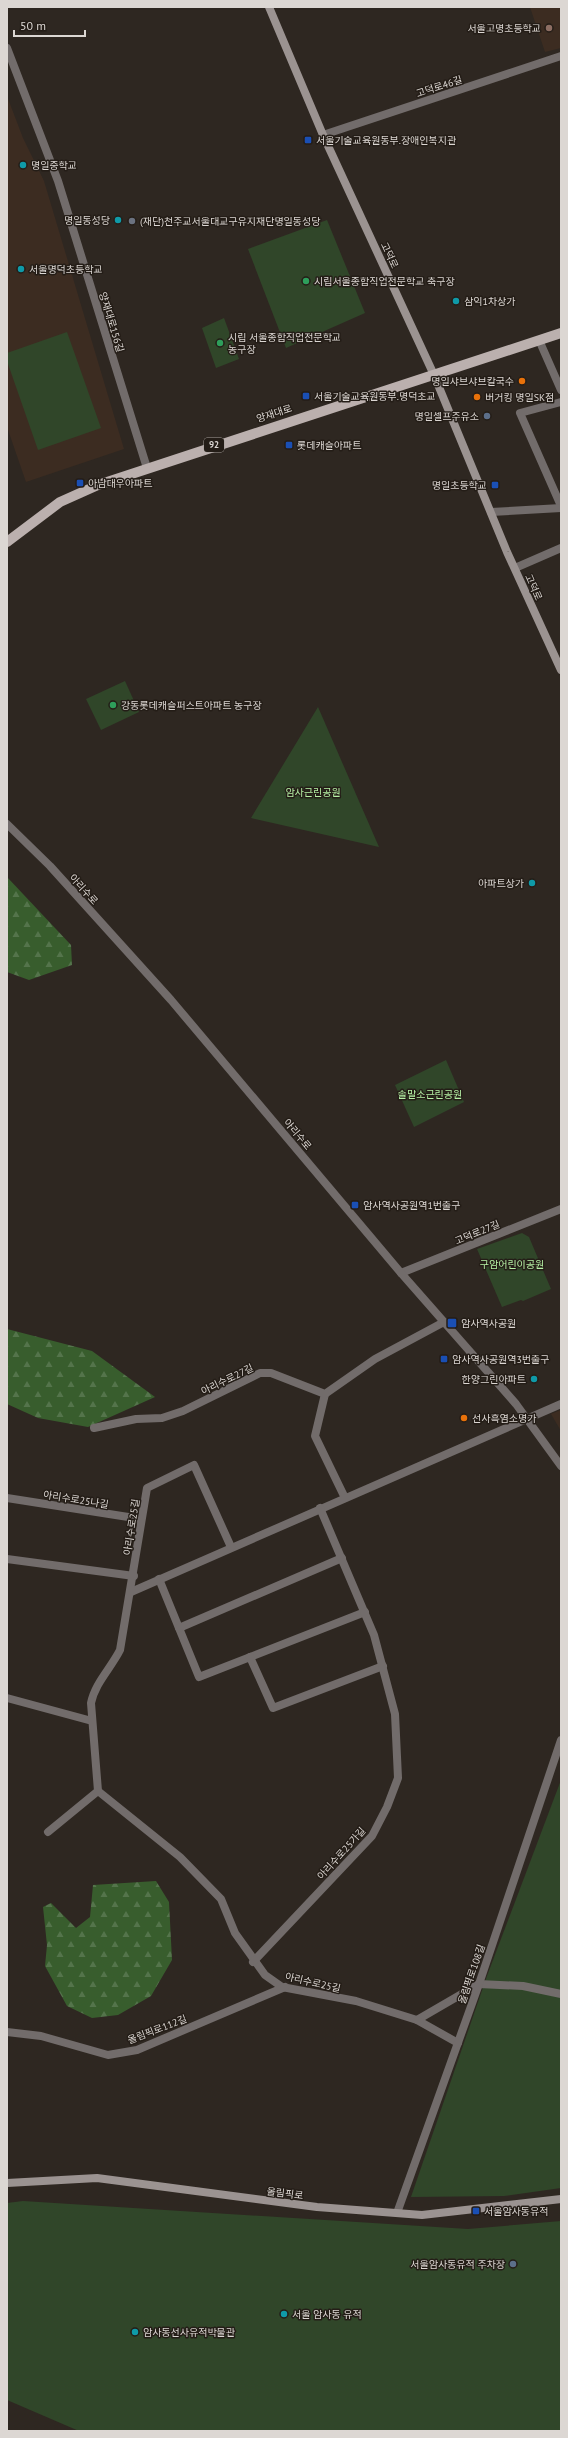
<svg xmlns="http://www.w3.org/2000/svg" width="568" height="2438" font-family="'PT Sans','Noto Sans KR',sans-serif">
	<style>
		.education { fill: #3c2c21 }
		.green { fill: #304629 }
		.forest { fill: url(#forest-firs) }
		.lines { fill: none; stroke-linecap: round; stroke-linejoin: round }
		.minor { stroke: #726c6b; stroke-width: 8 }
		.tertiary { stroke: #726c6b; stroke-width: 8 }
		.secondary { stroke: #9b9391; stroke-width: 8 }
		.primary { stroke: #bbb0ae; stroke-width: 10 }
		.education-dot { fill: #8d6e63; stroke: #241d17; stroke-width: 1.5 }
		.transit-dot { fill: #1a4fb4; stroke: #241d17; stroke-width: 1.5 }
		.culture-dot { fill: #0f9aa8; stroke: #241d17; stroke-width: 1.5 }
		.worship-dot { fill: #6b7280; stroke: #241d17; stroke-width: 1.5 }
		.leisure-dot { fill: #2e9e5b; stroke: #241d17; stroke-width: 1.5 }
		.food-dot { fill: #e8710a; stroke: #241d17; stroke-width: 1.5 }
		.service-dot { fill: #5c6f8a; stroke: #241d17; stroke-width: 1.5 }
		.labels { text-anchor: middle; stroke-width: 3; stroke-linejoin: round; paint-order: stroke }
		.shield { fill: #241d17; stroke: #a59f9b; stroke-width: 1 }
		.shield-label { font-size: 9px; font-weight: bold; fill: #dcd7d3 }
		.poi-label { font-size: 10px; fill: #dcd7d3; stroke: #241d17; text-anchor: start }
		.street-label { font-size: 10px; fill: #dcd7d3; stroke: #241d17 }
		.park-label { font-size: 10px; fill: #b6f1a5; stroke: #241d17 }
	</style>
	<defs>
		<pattern id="forest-firs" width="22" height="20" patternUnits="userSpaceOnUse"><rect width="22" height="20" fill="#385d2d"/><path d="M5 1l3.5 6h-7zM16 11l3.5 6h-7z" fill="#54744b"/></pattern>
	</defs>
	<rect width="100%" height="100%" fill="#2e2721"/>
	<!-- education -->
	<g class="education">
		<polygon points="530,7 561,7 561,48 545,52"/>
		<polygon points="7,96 23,138 44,181 124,449 26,482 7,427"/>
		<polygon points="561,1410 561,1431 551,1414"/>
	</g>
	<!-- green -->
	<g class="green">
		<polygon points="327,220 365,313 286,348 248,249"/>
		<polygon points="224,318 239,359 216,368 202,328"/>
		<polygon points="67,332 101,428 38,450 7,361 7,353"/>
		<polygon points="125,681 139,712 101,730 86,699"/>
		<polygon points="318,707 379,847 251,818"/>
		<polygon points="446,1060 464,1102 414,1127 395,1085"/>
		<polygon points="522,1233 529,1237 551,1289 523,1301 521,1300 502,1307 477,1249"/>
		<polygon points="561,1780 561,2188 504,2196 411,2197 487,1976"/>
		<polygon points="23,2201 468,2229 561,2221 561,2431 79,2431 7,2400 7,2203"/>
	</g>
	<!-- forest -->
	<g class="forest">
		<polygon points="7,877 71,945 72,965 29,980 7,972"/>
		<polygon points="7,1329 92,1351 155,1397 88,1427 38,1418 7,1404"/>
		<polygon points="156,1881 169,1902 172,1960 151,1996 118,2015 92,2018 67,2006 45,1966 47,1945 43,1907 51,1903 76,1928 90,1917 93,1885"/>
	</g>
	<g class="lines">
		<!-- minor -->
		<g class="minor">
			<polyline points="7,48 58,181 147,468"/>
			<polyline points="323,135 561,56"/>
			<polyline points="539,340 561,390"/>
			<polyline points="561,402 520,413 561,506"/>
			<polyline points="491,512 561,508"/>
			<polyline points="515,568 561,548"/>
			<polyline points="401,1273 561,1209"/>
			<polyline points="325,1394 315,1436 345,1498"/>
			<polyline points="94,1428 136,1419 162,1418 183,1411 260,1373 271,1373 325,1394 375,1359 444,1322"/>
			<polyline points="7,1498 141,1519"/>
			<polyline points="7,1559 134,1576"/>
			<polyline points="159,1579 199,1677 365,1612"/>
			<polyline points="131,1592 561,1404"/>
			<polyline points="179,1628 342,1558"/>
			<polyline points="250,1657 273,1708 383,1666"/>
			<polyline points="7,1698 92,1721"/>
			<polyline points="98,1791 180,1857 221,1899 235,1933 265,1975 282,1987 356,2001 417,2020 479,1984 523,1986 561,1994"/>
			<path d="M 48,1832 L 98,1791 L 91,1703 C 95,1683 111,1668 120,1650 L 147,1488 L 194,1465 L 231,1547"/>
			<polyline points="253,1962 372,1836 387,1807 398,1778 395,1714 374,1635 320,1508"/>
			<polyline points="417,2020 458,2043"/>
			<polyline points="7,2032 41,2036 108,2055 137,2050 285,1987"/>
			<polyline points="397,2213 479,1984 561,1740"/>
		</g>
		<!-- tertiary -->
		<polyline class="tertiary" points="7,824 50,866 171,1000 401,1273 516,1404 561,1466"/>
		<!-- secondary -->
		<g class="secondary">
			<polyline points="269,7 323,135 434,375 507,552 561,670"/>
			<polyline points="7,2183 97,2178 317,2207 422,2215 561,2199"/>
		</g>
		<!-- primary -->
		<polyline class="primary" points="7,542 60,502 98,485 561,333"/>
	</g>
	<!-- markers -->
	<circle class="education-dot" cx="549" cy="28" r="4"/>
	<g class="transit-dot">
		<rect x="304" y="136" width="8" height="8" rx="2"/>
		<rect x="302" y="392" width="8" height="8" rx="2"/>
		<rect x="285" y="441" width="8" height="8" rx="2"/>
		<rect x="76" y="479" width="8" height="8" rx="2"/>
		<rect x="491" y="481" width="8" height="8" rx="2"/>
		<rect x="351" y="1201" width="8" height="8" rx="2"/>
		<rect x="447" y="1318" width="10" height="10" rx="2"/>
		<rect x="440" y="1355" width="8" height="8" rx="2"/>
		<rect x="472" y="2207" width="8" height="8" rx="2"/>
	</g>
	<g class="culture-dot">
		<circle cx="23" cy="165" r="4"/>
		<circle cx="118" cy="220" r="4"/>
		<circle cx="21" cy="269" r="4"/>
		<circle cx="456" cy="301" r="4"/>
		<circle cx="532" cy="883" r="4"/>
		<circle cx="534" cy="1379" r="4"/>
		<circle cx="284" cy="2314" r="4"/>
		<circle cx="135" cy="2332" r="4"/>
	</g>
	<circle class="worship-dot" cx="132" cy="221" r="4"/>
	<g class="leisure-dot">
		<circle cx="306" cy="281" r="4"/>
		<circle cx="220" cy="343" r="4"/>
		<circle cx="113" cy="705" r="4"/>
	</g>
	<g class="food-dot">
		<circle cx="522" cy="381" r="4"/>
		<circle cx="477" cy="397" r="4"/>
		<circle cx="464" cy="1418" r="4"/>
	</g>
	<g class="service-dot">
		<circle cx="487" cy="416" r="4"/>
		<circle cx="513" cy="2264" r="4"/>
	</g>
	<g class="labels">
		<!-- shield labels -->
		<rect class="shield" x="204" y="438" width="20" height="14" rx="3"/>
		<g class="shield-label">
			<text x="214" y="448">92</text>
		</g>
		<!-- poi labels -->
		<g class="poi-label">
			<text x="541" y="32" text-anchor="end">서울고명초등학교</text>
			<text x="316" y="144">서울기술교육원동부.장애인복지관</text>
			<text x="31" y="169">명일중학교</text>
			<text x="110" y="224" text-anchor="end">명일동성당</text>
			<text x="140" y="225">(재단)천주교서울대교구유지재단명일동성당</text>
			<text x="29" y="273">서울명덕초등학교</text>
			<text x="314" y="285">시립서울종합직업전문학교 축구장</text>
			<text x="464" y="305">삼익1차상가</text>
			<text x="228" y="341">시립 서울종합직업전문학교<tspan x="228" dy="12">농구장</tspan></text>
			<text x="514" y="385" text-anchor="end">명일샤브샤브칼국수</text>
			<text x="314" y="400">서울기술교육원동부.명덕초교</text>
			<text x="485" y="401">버거킹 명일SK점</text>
			<text x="479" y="420" text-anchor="end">명일셀프주유소</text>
			<text x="297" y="449">롯데캐슬아파트</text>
			<text x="88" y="487">아남대우아파트</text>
			<text x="487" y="489" text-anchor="end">명일초등학교</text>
			<text x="121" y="709">강동롯데캐슬퍼스트아파트 농구장</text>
			<text x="524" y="887" text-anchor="end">아파트상가</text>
			<text x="363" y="1209">암사역사공원역1번출구</text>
			<text x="461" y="1327">암사역사공원</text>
			<text x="452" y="1363">암사역사공원역3번출구</text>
			<text x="526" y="1383" text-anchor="end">한양그린아파트</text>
			<text x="472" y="1422">선사흑염소명가</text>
			<text x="484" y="2215">서울암사동유적</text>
			<text x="505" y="2268" text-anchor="end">서울암사동유적 주차장</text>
			<text x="292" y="2318">서울 암사동 유적</text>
			<text x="143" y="2336">암사동선사유적박물관</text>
		</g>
		<!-- street labels -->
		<g class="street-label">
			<text transform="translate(439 86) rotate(-18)" y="4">고덕로46길</text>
			<text transform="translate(390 255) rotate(65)" y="4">고덕로</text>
			<text transform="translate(112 322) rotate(73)" y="4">양재대로156길</text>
			<text transform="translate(274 413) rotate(-18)" y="4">양재대로</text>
			<text transform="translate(534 587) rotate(66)" y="4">고덕로</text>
			<text transform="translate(84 889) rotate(48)" y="4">아리수로</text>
			<text transform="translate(298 1134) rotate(50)" y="4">아리수로</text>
			<text transform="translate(477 1232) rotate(-22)" y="4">고덕로27길</text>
			<text transform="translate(227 1379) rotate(-26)" y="4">아리수로27길</text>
			<text transform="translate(76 1499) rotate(9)" y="4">아리수로25나길</text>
			<text transform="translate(131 1527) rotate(-81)" y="4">아리수로25길</text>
			<text transform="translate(341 1853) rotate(-48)" y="4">아리수로25가길</text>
			<text transform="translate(471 1974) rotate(-71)" y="4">올림픽로108길</text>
			<text transform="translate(313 1982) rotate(13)" y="4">아리수로25길</text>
			<text transform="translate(157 2029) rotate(-21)" y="4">올림픽로112길</text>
			<text transform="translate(285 2193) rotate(7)" y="4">올림픽로</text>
		</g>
		<!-- park labels -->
		<g class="park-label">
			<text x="313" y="796">암사근린공원</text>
			<text x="430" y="1098">솔말소근린공원</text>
			<text x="512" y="1268">구암어린이공원</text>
		</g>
	</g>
	<!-- border -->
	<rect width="568" height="2438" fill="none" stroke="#dcd7d3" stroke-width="16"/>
	<!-- scale -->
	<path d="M14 30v6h71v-6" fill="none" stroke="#dcd7d3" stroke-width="2"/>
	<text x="20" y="30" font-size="12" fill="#dcd7d3" stroke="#241d17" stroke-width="3" paint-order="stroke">50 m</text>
</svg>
